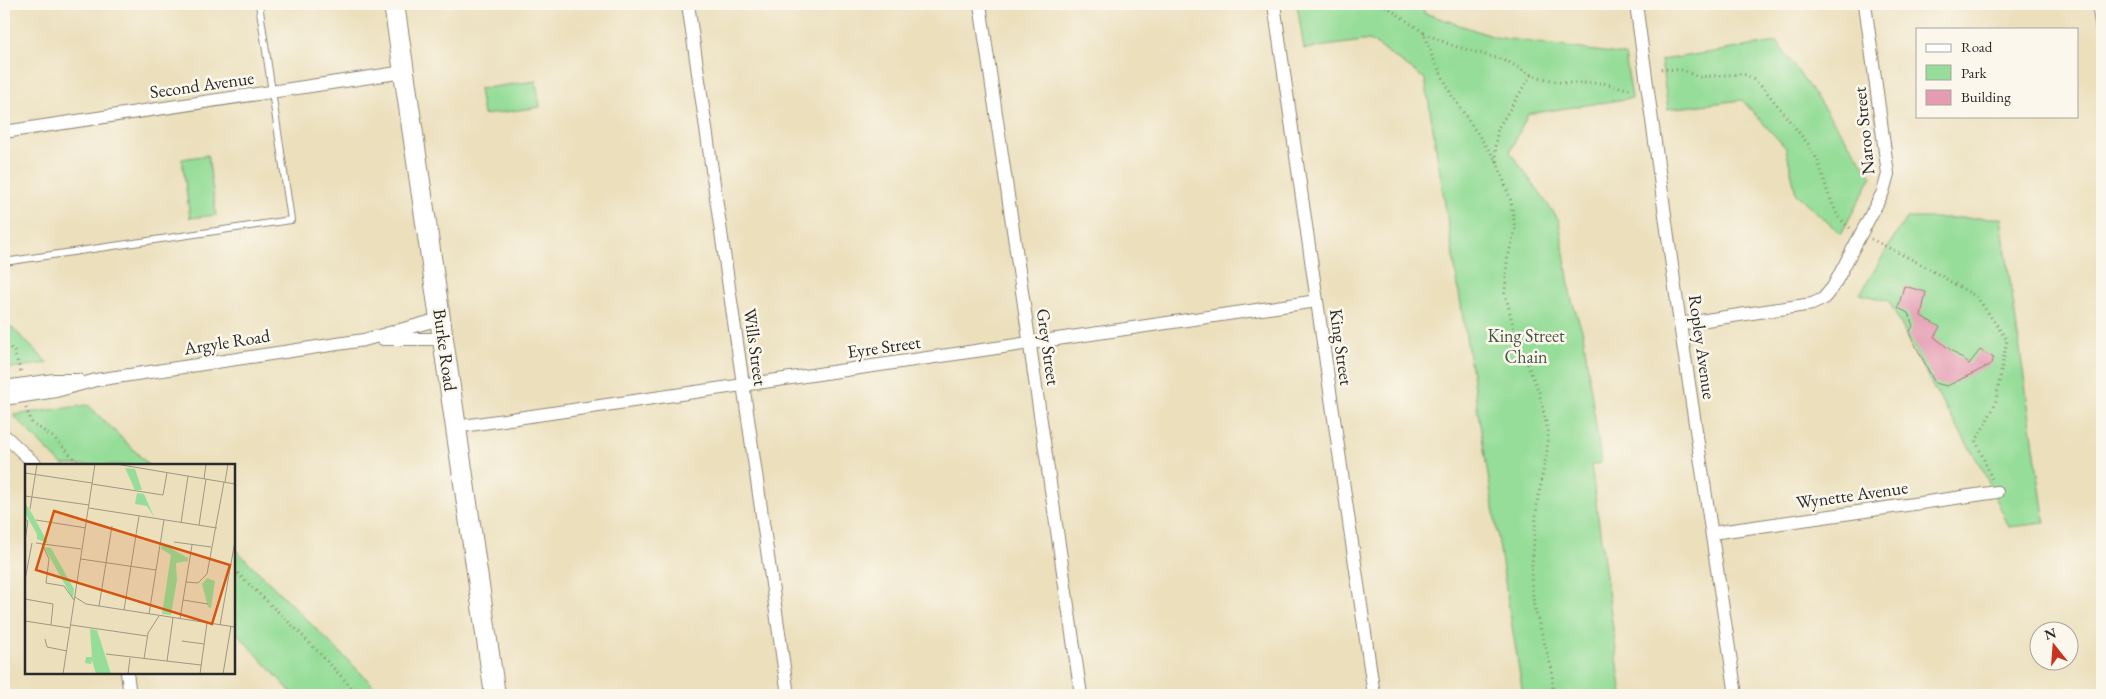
<svg xmlns="http://www.w3.org/2000/svg" width="2106" height="699" font-family="'EB Garamond',serif">
	<style>
		.green { fill: #95dd98; stroke: #608462 }
		.building { fill: #e59bb2 }
		.lines { fill: none; stroke-linecap: round; stroke-linejoin: round }
		.lane-casing { stroke: #8b8574; stroke-width: 8 }
		.street-casing { stroke: #8b8574; stroke-width: 14 }
		.primary-casing { stroke: #8b8574; stroke-width: 22 }
		.path { stroke: #8b8574; stroke-width: 3; stroke-dasharray: 1 4; stroke-linecap: butt }
		.lane { stroke: #fff; stroke-width: 6 }
		.street { stroke: #fff; stroke-width: 12 }
		.primary { stroke: #fff; stroke-width: 20 }
		.labels { text-anchor: middle; stroke-width: 5; stroke-linejoin: round; paint-order: stroke }
		.street-label { font-size: 18px; fill: #2b2b2b; stroke: #fbf7ec }
		.park-label { font-size: 18px; fill: #465846; stroke: #fbf7ec }
		.inset-road { fill: none; stroke: #9e9782; stroke-width: 1 }
		.view { fill: #d5540f; fill-opacity: 0.15; stroke: #d5540f; stroke-width: 2.5 }
		.inset-edge { fill: none; stroke: #2b2b2b; stroke-width: 2.5 }
	</style>
	<rect width="100%" height="100%" fill="#fbf7ec"/>
	<filter id="ink" filterUnits="userSpaceOnUse"><feTurbulence type="fractalNoise" baseFrequency=".02" numOctaves="2"/><feDisplacementMap in="SourceGraphic" scale="10" xChannelSelector="R" yChannelSelector="G"/><feConvolveMatrix kernelMatrix="1 2 1 2 8 2 1 2 1" color-interpolation-filters="sRGB"/></filter>
	<filter id="wash" filterUnits="userSpaceOnUse"><feTurbulence type="fractalNoise" baseFrequency=".0096" numOctaves="4" result="noise"/><feDisplacementMap in="SourceGraphic" scale="20" xChannelSelector="R" yChannelSelector="G"/><feGaussianBlur stdDeviation="1.12" result="paint"/><feColorMatrix in="noise" values="0 0 0 0 0 0 0 0 0 0 0 0 0 0 0 0 0 1.4 0 .05"/><feComposite in="paint" operator="in"/></filter>
	<g filter="url(#wash)">
		<rect width="100%" height="100%" fill="#ebdfbc"/>
		<!-- green -->
		<g class="green">
			<polygon points="1297,4 1423,4 1424,13 1495,37 1625,55 1632,98 1528,114 1510,152 1559,220 1571,298 1583,333 1601,463 1591,465 1622,695 1523,695 1425,79 1370,40 1304,49"/>
			<polygon points="1777,42 1872,176 1841,234 1796,194 1786,148 1742,100 1668,109 1661,60"/>
			<polygon points="536,81 540,107 483,115 479,89"/>
			<polygon points="208,155 216,215 190,218 182,159"/>
			<polygon points="1906,218 2001,218 2045,523 2009,527 1983,470 1934,389 1889,301 1860,294"/>
			<polygon points="4,320 48,363 4,369"/>
			<polygon points="88,405 149,465 62,465 13,415"/>
			<polygon points="234,548 383,695 294,695 234,630"/>
		</g>
		<g id="blocks">
			<!-- building -->
			<polygon class="building" points="1904,286 1926,292 1921,316 1940,327 1934,337 1969,364 1980,350 1994,358 1990,365 1947,386 1935,383 1909,333 1913,326 1908,313 1898,308"/>
		</g>
	</g>
	<g filter="url(#ink)">
		<use href="#blocks" fill-opacity="0" stroke="#8b8574" stroke-width="1"/>
		<g class="lines">
			<!-- lane casing -->
			<g class="lane-casing">
				<polyline id="lane" points="4,262 291,220 259,4"/>
			</g>
			<!-- street casing -->
			<g class="street-casing">
				<g id="street">
					<polyline points="688,4 788,695"/>
					<polyline points="980,4 1081,695"/>
					<polyline points="1274,4 1374,695"/>
					<polyline points="1636,4 1680,324 1736,695"/>
					<polyline points="2098,4 2102,30"/>
					<polyline points="4,132 404,72"/>
					<polyline points="1680,324 1812,304 1823,299 1833,287 1883,192 1888,174 1865,4"/>
					<polyline points="383,339 443,339"/>
					<polyline points="4,387 54,380 78,380"/>
					<polyline points="4,399 56,391 96,380 364,340 440,319"/>
					<polyline points="456,427 1317,301"/>
					<polyline points="4,435 36,465"/>
					<polyline points="1712,533 1997,492"/>
					<polyline points="127,673 130,695"/>
				</g>
			</g>
			<!-- primary casing -->
			<g class="primary-casing">
				<polyline id="primary" points="394,4 495,695"/>
			</g>
			<!-- path -->
			<g class="path">
				<polyline points="1376,4 1387,7 1424,33 1432,56 1452,96 1497,162 1511,201 1515,229 1507,261 1505,293 1516,337 1539,392 1548,431 1547,451 1537,504 1531,577 1534,606 1552,670 1553,695"/>
				<polyline points="1424,33 1451,45 1507,61 1531,75"/>
				<polyline points="1661,69 1683,70 1698,77 1740,74 1747,75 1762,86 1808,144 1818,161 1828,193 1838,217 1850,228"/>
				<polyline points="1497,161 1495,147 1498,128 1531,75 1563,83 1603,83 1632,90"/>
				<polyline points="1871,239 1919,263 1977,297 2007,340 1995,405 1976,441 1992,479"/>
				<polyline points="4,340 14,352 21,372"/>
				<polyline points="26,408 32,423 53,437 81,465"/>
				<polyline points="234,570 299,632 359,695"/>
			</g>
			<!-- lane -->
			<use href="#lane" class="lane"/>
			<!-- street -->
			<use href="#street" class="street"/>
			<!-- primary -->
			<use href="#primary" class="primary"/>
		</g>
	</g>
	<g class="labels">
		<!-- street labels -->
		<g class="street-label">
			<text transform="translate(202 85) rotate(-8)" y="6">Second Avenue</text>
			<text transform="translate(1864 131) rotate(-96)" y="6">Naroo Street</text>
			<text transform="translate(227 342) rotate(-9)" y="6">Argyle Road</text>
			<text transform="translate(755 347) rotate(82)" y="6">Wills Street</text>
			<text transform="translate(884 347) rotate(-8)" y="6">Eyre Street</text>
			<text transform="translate(1048 347) rotate(82)" y="6">Grey Street</text>
			<text transform="translate(1341 347) rotate(82)" y="6">King Street</text>
			<text transform="translate(1702 347) rotate(82)" y="6">Ropley Avenue</text>
			<text transform="translate(445 350) rotate(82)" y="6">Burke Road</text>
			<text transform="translate(1852 495) rotate(-8)" y="6">Wynette Avenue</text>
		</g>
		<!-- park labels -->
		<g class="park-label">
			<text x="1526" y="342">King Street<tspan x="1526" dy="21">Chain</tspan></text>
		</g>
	</g>
	<!-- overview -->
	<g transform="translate(25 464)">
		<rect width="210" height="210" fill="#ebdfbc"/>
		<path d="M 100,4 L 110,5 L 117,26 L 110,26 ZM 112,29 L 119,30 L 129,53 L 122,42 L 110,40 ZM 0,39 L 6,48 L 23,79 L 12,75 L 12,70 L 0,49 ZM 137,80 L 148,82 L 147,85 L 163,94 L 163,97 L 151,99 L 152,116 L 146,151 L 137,150 L 146,91 L 136,85 ZM 19,83 L 26,84 L 49,125 L 48,135 ZM 182,114 L 190,117 L 186,144 L 183,143 L 177,120 ZM 65,165 L 72,166 L 86,210 L 71,210 L 67,196 L 66,200 L 60,199 L 61,193 L 67,193 Z" fill="#95dd98"/>
		<path class="inset-road" d="M 91,0 L 210,20M 0,9 L 67,19M 179,15 L 181,0M 200,18 L 203,0M 67,20 L 138,31M 138,31 L 142,9M 0,32 L 64,41M 64,44 L 192,64M 5,45 L 12,0M 0,55 L 3,57 L 0,77M 11,56 L 61,64M 156,59 L 163,12M 174,61 L 181,15M 149,78 L 186,83M 11,79 L 56,85M 17,80 L 24,95 L 21,119 L 39,122 L 49,136M 56,95 L 131,106M 0,116 L 7,79M 161,118 L 173,119 L 182,110 L 199,18M 50,133 L 61,140 L 210,163M 0,135 L 28,140 L 26,161M 158,136 L 183,140M 74,142 L 87,62M 99,146 L 114,52M 124,150 L 139,56M 155,155 L 167,81M 0,157 L 45,164M 46,161 L 122,172M 195,161 L 210,77M 20,175 L 22,183 L 42,187M 157,177 L 179,180M 81,190 L 176,201M 119,195 L 123,169 L 134,152M 142,197 L 148,154M 38,210 L 70,0M 103,210 L 105,194M 175,210 L 182,159M 198,210 L 206,162"/>
		<path class="view" d="M 29,47 L 205,101 L 187,160 L 11,106 Z"/>
		<rect width="210" height="210" class="inset-edge"/>
	</g>
	<!-- margin -->
	<rect width="2106" height="699" fill="none" stroke="#fbf7ec" stroke-width="20"/>
	<!-- legend -->
	<rect x="1916" y="28" width="162" height="90" fill="#fbf7ec" stroke="#a8a59f"/>
	<rect x="1926" y="44" width="25" height="8" fill="#ffffff" stroke="#a8a59f"/>
	<text x="1961" y="52" font-size="15" fill="#2b2b2b">Road</text>
	<rect x="1926" y="65" width="25" height="15" fill="#95dd98" stroke="#a8a59f"/>
	<text x="1961" y="78" font-size="15" fill="#2b2b2b">Park</text>
	<rect x="1926" y="90" width="25" height="15" fill="#e59bb2" stroke="#a8a59f"/>
	<text x="1961" y="102" font-size="15" fill="#2b2b2b">Building</text>
	<!-- north arrow -->
	<g transform="translate(2054 646) rotate(343)"><circle r="24" fill="#fbf7ec" stroke="#a8a59f"/>
	<path d="M0-4L9 19L0 12L-9 19Z" fill="#c8321e"/>
	<text y="-8" font-size="14" font-weight="bold" text-anchor="middle" fill="#2b2b2b">N</text>
	</g>
</svg>
